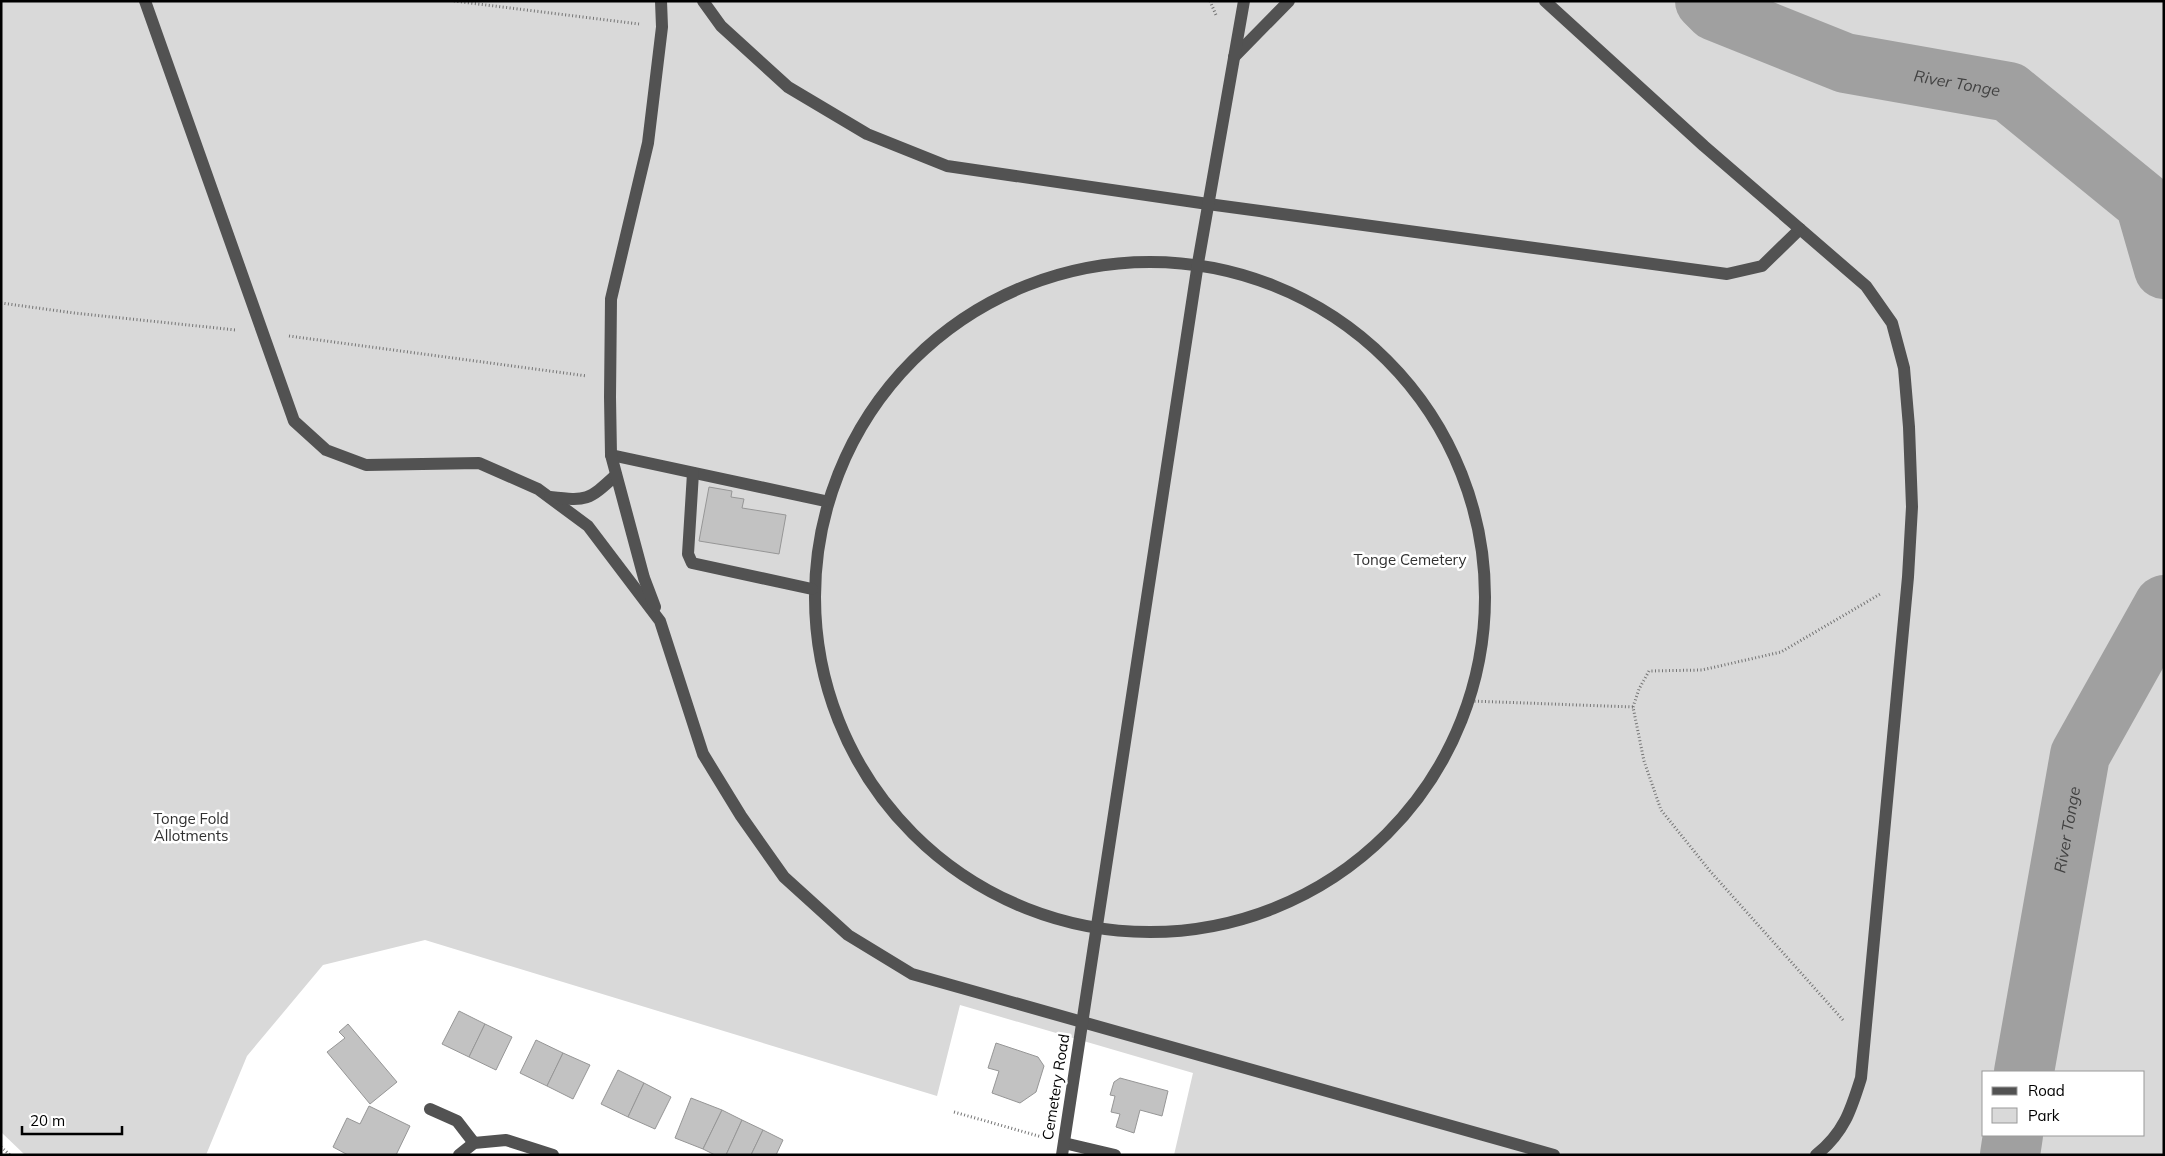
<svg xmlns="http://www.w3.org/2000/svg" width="2165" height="1156" font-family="Mulish,sans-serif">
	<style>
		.green { fill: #d9d9d9; fill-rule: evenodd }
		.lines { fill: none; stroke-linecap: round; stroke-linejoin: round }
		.river { stroke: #a0a0a0; stroke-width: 60 }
		.building { fill: #c2c2c2; stroke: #969696 }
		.path { stroke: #747474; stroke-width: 3; stroke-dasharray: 1 2.5; stroke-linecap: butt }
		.minor { stroke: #525252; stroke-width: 12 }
		.labels { text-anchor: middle; stroke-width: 5; stroke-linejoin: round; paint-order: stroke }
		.park-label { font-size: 15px; fill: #303030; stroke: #fff }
		.street-label { font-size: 15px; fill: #000; stroke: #fff }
		.water-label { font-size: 16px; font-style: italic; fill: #414141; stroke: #fff }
	</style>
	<rect width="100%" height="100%" fill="#fff"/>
	<!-- green -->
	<path class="green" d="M 1,1 L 2164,1 L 2164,1155 L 1174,1155 L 1193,1073 L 960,1005 L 937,1096 L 425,940 L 323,965 L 247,1056 L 206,1155 L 25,1155 L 1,1132 ZM 1984,1072 L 2144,1072 L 2144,1135 L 1984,1135 Z"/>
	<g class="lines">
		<!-- river -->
		<g class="river">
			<path id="s1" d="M 1705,1 L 1715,11 L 1845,63 L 2009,92 L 2145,203 L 2164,269"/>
			<path id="s2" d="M 2024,1072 L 2080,755 L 2164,605"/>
			<polyline points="2010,1155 2013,1135"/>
		</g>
	</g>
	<!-- building -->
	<g class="building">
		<polygon points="709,487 732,491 731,497 744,499 742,508 786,515 779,554 699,541"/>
		<polygon points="459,1011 485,1024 469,1057 442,1044"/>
		<polygon points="348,1024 397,1082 370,1104 327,1052 345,1038 339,1032"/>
		<polygon points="485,1024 512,1037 496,1070 469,1057"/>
		<polygon points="536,1040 563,1053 547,1086 520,1073"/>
		<polygon points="996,1043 1038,1057 1044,1066 1036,1092 1020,1103 992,1093 999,1071 988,1068"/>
		<polygon points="563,1053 590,1065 573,1099 547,1086"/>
		<polygon points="618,1070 644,1083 628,1117 601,1104"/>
		<polygon points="1120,1078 1168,1091 1162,1116 1140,1110 1134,1133 1116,1127 1120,1114 1111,1112 1115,1096 1110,1095 1114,1082"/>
		<polygon points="644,1083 671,1097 655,1129 628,1117"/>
		<polygon points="691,1098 722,1110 703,1149 675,1138"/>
		<polygon points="369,1106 410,1126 396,1155 348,1155 333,1147 347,1118 360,1124"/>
		<polygon points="722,1110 742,1120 726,1155 715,1155 703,1149"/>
		<polygon points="742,1120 763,1130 751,1155 726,1155"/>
		<polygon points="763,1130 783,1140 776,1155 751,1155"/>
	</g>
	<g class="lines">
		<!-- path -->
		<g class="path">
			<polyline points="454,1 639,24"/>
			<polyline points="1210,1 1216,15"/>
			<polyline points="1,303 74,313 236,330"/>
			<polyline points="289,336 587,376"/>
			<polyline points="1471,701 1633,707"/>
			<polyline points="1843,1020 1710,871 1661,810 1644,761 1633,707 1639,689 1649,671 1702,670 1781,652 1882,593"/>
			<polyline points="954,1112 1042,1137"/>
			<polyline points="1,1147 10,1155"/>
		</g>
		<!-- minor -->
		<g class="minor">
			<polyline points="145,1 294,421 326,450 366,465 479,463 538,489 588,526 660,621 703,754 741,816 784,877 848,935 912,974 1554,1155"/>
			<polyline points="703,1 721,26 788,87 867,134 947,166 1208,204 1727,274 1762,266 1800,229"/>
			<path d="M 1545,1 L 1704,146 L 1866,286 L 1892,323 L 1904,368 L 1909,427 L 1912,507 L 1908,577 L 1861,1078 C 1851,1110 1844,1133 1816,1155"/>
			<polyline points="1234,57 1289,1"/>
			<circle cx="1150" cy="597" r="335"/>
			<polyline points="611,455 825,501"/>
			<polyline points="693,473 688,554 692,563 812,589"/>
			<path d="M 550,497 C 587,501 588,501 616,475"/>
			<polyline points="655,607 644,578 611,455 610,397 611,299 648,143 662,27 661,1"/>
			<polyline points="430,1109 457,1121 474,1143"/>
			<polyline points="1064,1143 1115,1155"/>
			<polyline points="459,1155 474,1143 506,1140 553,1155"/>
			<polyline points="1062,1155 1198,263 1244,1"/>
		</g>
	</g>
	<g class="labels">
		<!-- park labels -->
		<g class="park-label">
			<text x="1410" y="565">Tonge Cemetery</text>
			<text x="191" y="824">Tonge Fold<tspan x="191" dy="17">Allotments</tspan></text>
		</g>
		<!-- street labels -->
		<g class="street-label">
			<text transform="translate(1056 1087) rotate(-81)" y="5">Cemetery Road</text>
		</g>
		<!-- water labels -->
		<g class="water-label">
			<text dy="6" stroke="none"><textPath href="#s1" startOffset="268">River Tonge</textPath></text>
			<text dy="6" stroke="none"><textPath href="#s2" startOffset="246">River Tonge</textPath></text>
		</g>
	</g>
	<!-- border -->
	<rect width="2165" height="1156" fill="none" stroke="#000000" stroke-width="5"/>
	<!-- legend -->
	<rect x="1982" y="1071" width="162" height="65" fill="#ffffff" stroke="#999999"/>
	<rect x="1992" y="1087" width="25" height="8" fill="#525252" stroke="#999999"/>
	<text x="2028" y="1096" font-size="15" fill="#000000">Road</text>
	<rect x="1992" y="1108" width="25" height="15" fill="#d9d9d9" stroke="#999999"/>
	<text x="2028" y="1121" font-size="15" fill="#000000">Park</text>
	<!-- scale -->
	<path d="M22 1126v8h100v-8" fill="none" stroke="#000000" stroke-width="2.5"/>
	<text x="30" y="1126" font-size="15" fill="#000000" stroke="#ffffff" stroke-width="4" paint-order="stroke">20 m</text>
</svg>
